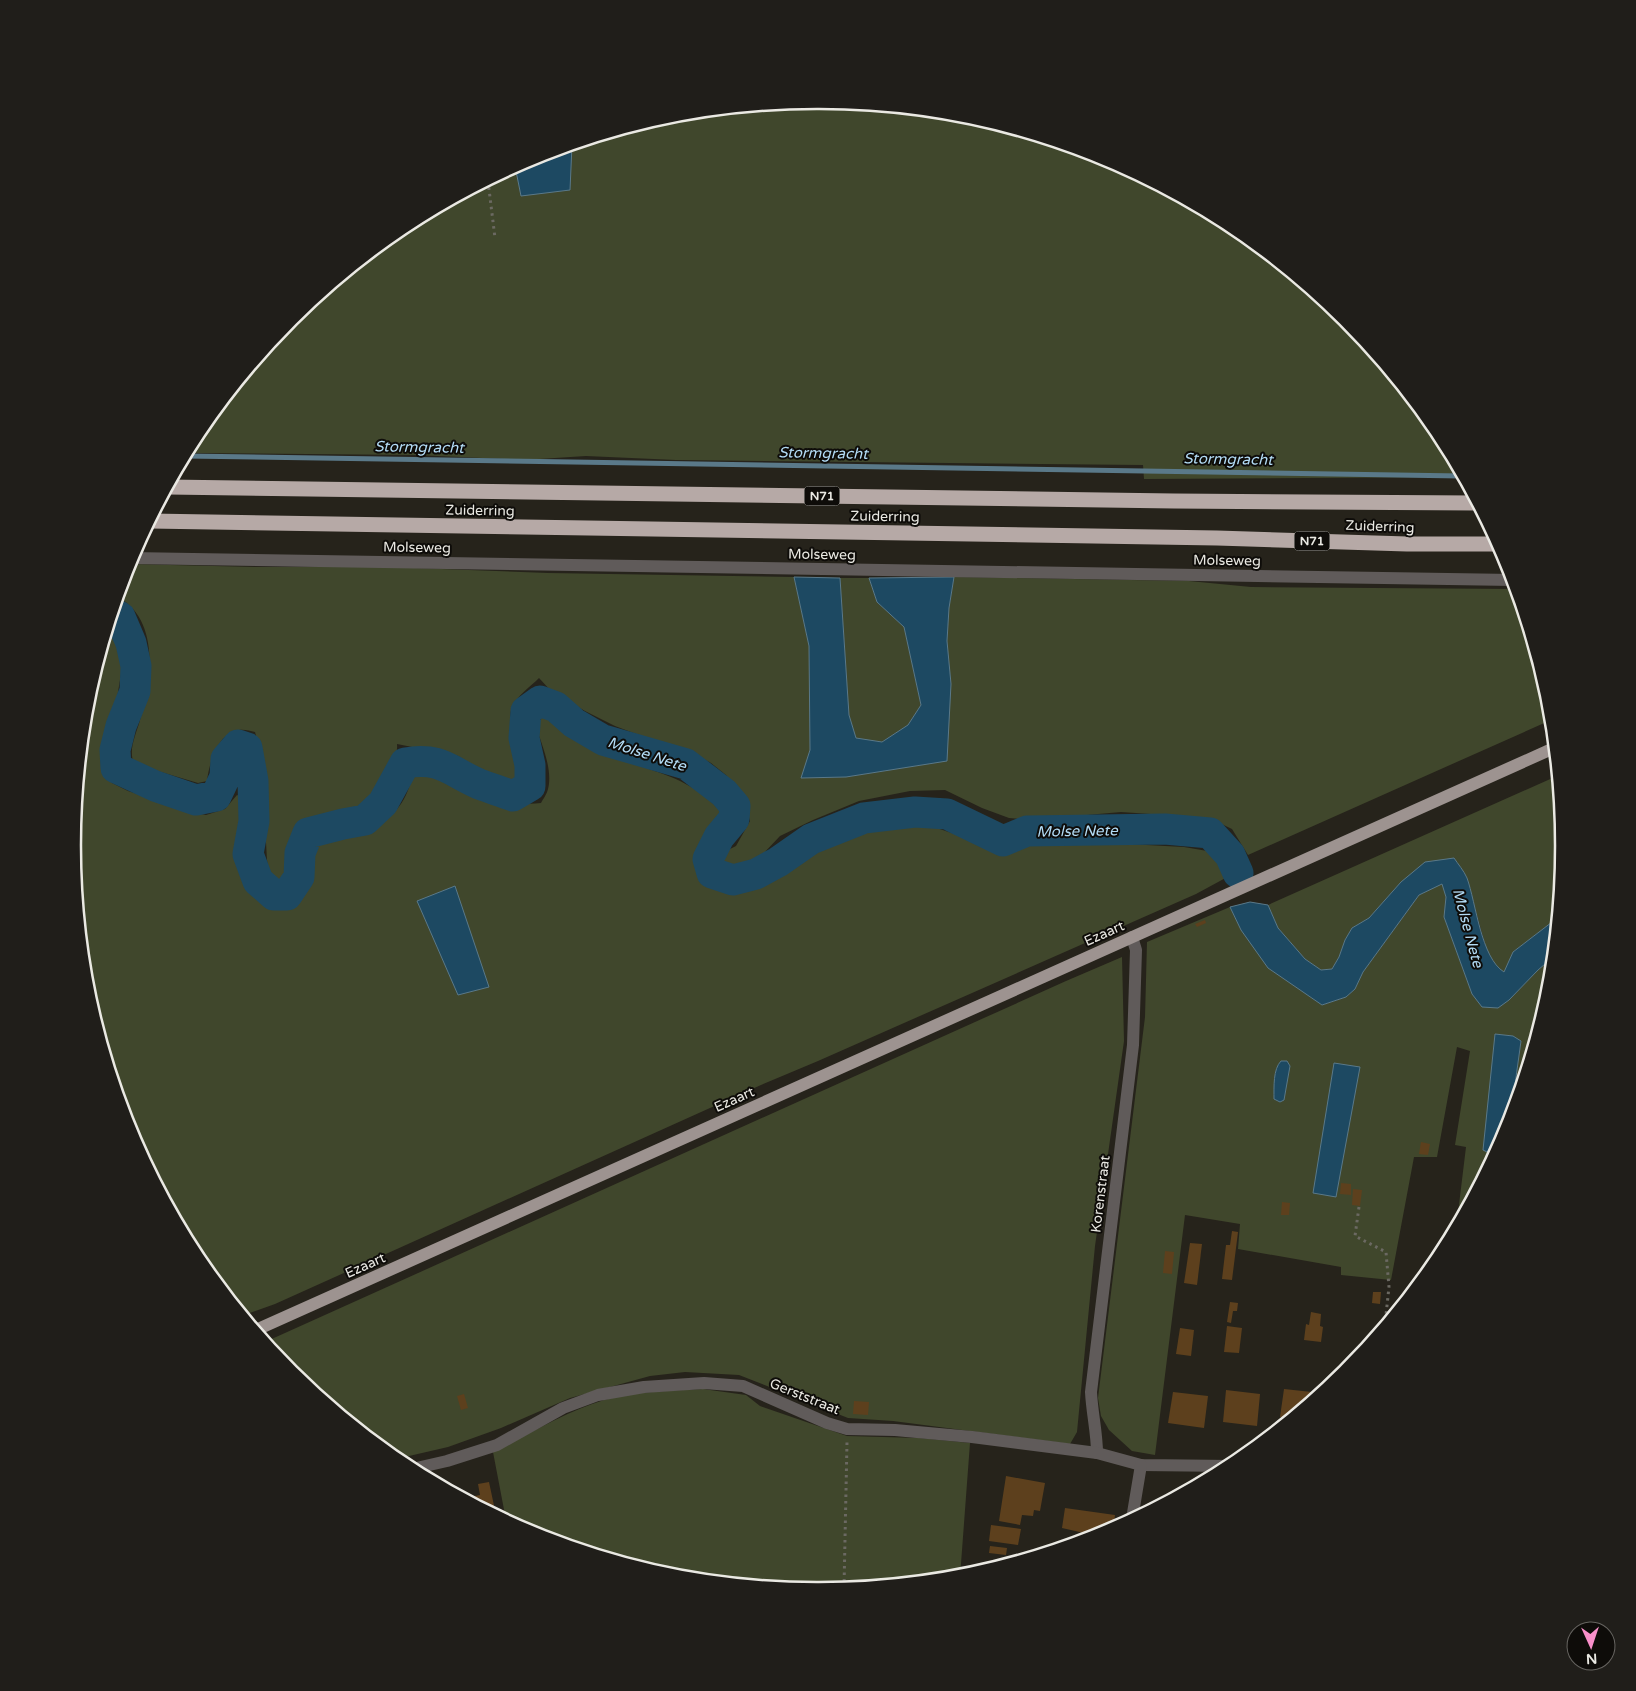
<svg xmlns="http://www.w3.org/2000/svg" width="1636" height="1691" font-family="'Varela Round',sans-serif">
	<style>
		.green { fill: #40472c }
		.water { fill: #1d4962; stroke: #5a7989 }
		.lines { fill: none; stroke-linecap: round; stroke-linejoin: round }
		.stream { stroke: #5a7989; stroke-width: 5 }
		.river { stroke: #1d4962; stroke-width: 31 }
		.building { fill: #5d401d }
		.path { stroke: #6b6962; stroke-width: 3; stroke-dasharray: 2.5 4; stroke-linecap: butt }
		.minor { stroke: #605b5a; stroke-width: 12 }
		.major { stroke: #9d9390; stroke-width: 12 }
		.highway { stroke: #b6a9a6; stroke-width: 15 }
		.labels { text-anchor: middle; stroke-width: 4; stroke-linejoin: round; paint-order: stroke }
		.shield { fill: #0e0c09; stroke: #a8a7a2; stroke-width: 1 }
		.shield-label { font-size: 12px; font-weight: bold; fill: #eae9e3 }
		.street-label { font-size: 14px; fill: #eae9e3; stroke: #0e0c09 }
		.water-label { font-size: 15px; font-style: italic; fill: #b3dcf6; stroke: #0e0c09 }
		.rim { fill: none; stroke: #eae9e3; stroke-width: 2.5 }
	</style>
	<rect width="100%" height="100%" fill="#26231b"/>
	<!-- green -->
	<g class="green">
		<polygon points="818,100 964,114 1104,157 1232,226 1345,319 1438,432 1462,477 1144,479 1143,465 676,460 586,456 524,460 415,455 186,453 198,431 291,318 404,225 533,157 673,114"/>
		<path d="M 128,564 L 256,567 L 387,567 L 548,573 L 794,577 L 809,646 L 810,750 L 802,778 L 846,777 L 933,763 L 951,684 L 947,641 L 949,608 L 954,577 L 1189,581 L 1251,587 L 1516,589 L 1549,700 L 1551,720 L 1248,855 L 1232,829 L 1209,818 L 1121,812 L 1030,820 L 1009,818 L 982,808 L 945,790 L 910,791 L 859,801 L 813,820 L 780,836 L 762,855 L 739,865 L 726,866 L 722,864 L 724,852 L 736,846 L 750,821 L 747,809 L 739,793 L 726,775 L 711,763 L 689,751 L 660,743 L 615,726 L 585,711 L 552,692 L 539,678 C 531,686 516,697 512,707 C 506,721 516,760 520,775 L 517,781 L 502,779 L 480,770 L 458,756 L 397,744 C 398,755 393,763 389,773 C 386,779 384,790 379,795 C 362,813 307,809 295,831 C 287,846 290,864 287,880 L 279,883 L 269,874 L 267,860 L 261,754 L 255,732 C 250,731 244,729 239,730 C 218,732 209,764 207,781 L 198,783 L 134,764 C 128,749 136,735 140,720 C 152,681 160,620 118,597 Z"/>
		<polygon points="840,578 869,578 877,602 904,627 921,705 908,725 882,742 856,739 849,715"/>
		<path d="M 110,624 L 116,629 L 120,640 L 122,668 L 117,698 L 100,756 L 102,771 L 112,783 L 128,791 L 196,813 L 206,815 L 225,809 L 237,795 L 244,798 L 248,816 L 244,849 L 245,864 L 254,889 L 265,903 L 276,907 L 294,902 C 301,889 306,875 310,860 C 311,855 311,849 313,845 C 322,828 362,833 378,825 C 389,820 401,806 406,795 C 412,782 409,780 421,769 C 440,772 454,782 472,789 C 492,799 518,806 541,803 C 543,799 547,794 548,789 C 553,770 542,745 536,727 L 543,715 L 550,712 L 556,715 L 563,725 L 586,740 L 616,753 L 653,764 L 649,769 C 679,779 702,789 723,814 L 701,854 L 703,875 L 714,884 L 724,888 L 738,887 L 778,875 L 793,860 L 828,842 L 875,829 L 922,823 L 999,849 L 1040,845 L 1109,843 L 1184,847 L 1213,852 L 1226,862 L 1231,875 L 1196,894 L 818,1061 L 761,1085 L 275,1304 L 244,1315 L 198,1259 L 129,1131 L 87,991 L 73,845 L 87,700 Z"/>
		<polygon points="1557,776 1563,846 1556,919 1513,952 1505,973 1497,968 1487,951 1466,876 1401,882 1369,918 1352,928 1345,940 1339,957 1332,969 1321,970 1305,959 1278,928 1268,905"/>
		<polygon points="1442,883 1446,897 1444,917 1472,994 1482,1006 1509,1000 1538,970 1552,958 1549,991 1510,1121 1521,1041 1495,1034 1491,1154 1494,1154 1458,1221 1457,1221 1466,1147 1455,1145 1470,1051 1457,1047 1437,1157 1414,1157 1391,1280 1341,1275 1341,1267 1238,1249 1240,1224 1185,1215 1155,1455 1132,1451 1109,1430 1101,1416 1098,1398 1145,1017 1147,942 1230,907 1241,930 1322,1005 1346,997 1355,989 1363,972 1419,895"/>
		<polygon points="1122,957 1124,1041 1095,1246 1077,1432 1070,1444 893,1421 848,1418 739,1375 685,1372 650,1376 570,1398 501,1428 448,1447 409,1456 391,1455 291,1372 265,1342 1066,981"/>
		<path d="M 703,1389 L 746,1395 L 760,1406 L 847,1436 L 919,1438 L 970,1443 L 960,1577 L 818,1591 L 672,1577 L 532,1534 L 506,1520 L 493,1452 C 529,1434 565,1412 604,1400 C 636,1391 670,1391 703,1389 Z"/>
	</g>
	<!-- water -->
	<g class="water">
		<polygon points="572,145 570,190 521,196 515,166 533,157"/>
		<polygon points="794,577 840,578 849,715 856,738 882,742 908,725 921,705 904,627 877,602 869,578 954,577 949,608 947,641 951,684 947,761 846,777 801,778 810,750 809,646"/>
		<path d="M 1454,858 C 1458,864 1464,871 1467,878 C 1476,903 1481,958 1504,972 L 1513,952 L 1556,919 L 1552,958 L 1538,970 L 1509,1000 L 1498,1008 L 1482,1007 L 1472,994 L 1444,917 L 1446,897 L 1442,884 L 1419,895 L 1363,972 L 1355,989 L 1346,997 L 1322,1005 L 1268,968 L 1241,930 L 1230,907 L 1250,902 L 1268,905 L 1278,928 L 1305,959 L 1321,970 L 1332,969 L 1339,957 L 1345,940 L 1352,928 L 1369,918 L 1401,882 L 1425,862 Z"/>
		<polygon points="455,886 489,987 458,995 417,901"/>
		<polygon points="1495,1034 1513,1036 1521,1041 1510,1121 1507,1131 1494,1154 1491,1154 1483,1150"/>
		<path d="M 1281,1061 L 1287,1061 L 1290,1066 L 1284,1100 L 1280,1102 L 1274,1099 C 1274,1087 1273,1069 1281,1061 Z"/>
		<polygon points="1334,1063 1360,1067 1336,1197 1313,1193"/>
	</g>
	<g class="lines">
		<!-- stream -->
		<polyline class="stream" points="185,456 1461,476"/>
		<!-- river -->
		<path class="river" d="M 113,613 L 120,617 L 131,643 L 136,666 L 135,691 L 121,726 L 115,750 L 116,768 L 155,786 L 196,800 L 216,796 L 225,777 L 226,759 L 238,745 L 247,748 L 253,781 L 254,821 L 248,854 L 258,881 L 274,895 L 287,895 L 299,877 L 300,853 L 308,833 L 343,824 L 365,820 L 383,803 L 405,763 C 442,757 449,771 479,784 C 490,788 502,792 513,796 L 530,786 L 530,765 L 524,738 L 526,711 L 540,701 L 556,707 L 574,723 L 603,740 L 686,764 L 724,793 L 735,806 L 734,819 L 719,837 L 708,859 L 712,873 L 733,880 L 756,874 L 778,862 L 811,839 L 864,818 L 915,812 L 947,814 L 1003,841 L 1027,831 L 1165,829 L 1210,833 L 1230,855 L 1238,873"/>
	</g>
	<!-- building -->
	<g class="building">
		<polygon points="1205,920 1206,923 1197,927 1195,924"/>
		<polygon points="1421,1142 1430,1144 1428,1155 1419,1154"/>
		<polygon points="1341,1183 1351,1184 1351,1195 1340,1194"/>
		<polygon points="1353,1189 1362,1190 1360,1206 1352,1205"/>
		<polygon points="1282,1202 1290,1203 1289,1215 1281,1215"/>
		<polygon points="1232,1231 1238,1232 1232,1280 1222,1279 1226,1245 1230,1245"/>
		<polygon points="1190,1243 1202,1244 1197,1285 1184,1283"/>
		<polygon points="1165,1251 1174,1252 1172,1274 1163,1273"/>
		<polygon points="1373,1292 1381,1292 1380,1304 1372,1303"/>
		<polygon points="1230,1302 1238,1303 1237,1311 1233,1311 1231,1323 1227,1322"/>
		<polygon points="1311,1312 1321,1314 1320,1326 1323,1327 1321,1342 1304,1340 1306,1324 1309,1325"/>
		<polygon points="1227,1326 1242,1328 1239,1353 1224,1352"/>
		<polygon points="1180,1328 1194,1330 1191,1356 1176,1354"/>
		<polygon points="1357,1349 1364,1350 1355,1360"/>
		<polygon points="1284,1389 1312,1392 1311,1401 1294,1414 1291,1414 1290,1418 1280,1417"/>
		<polygon points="1226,1390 1260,1394 1257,1426 1223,1422"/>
		<polygon points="1173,1392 1208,1396 1204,1428 1168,1423"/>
		<polygon points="464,1394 468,1408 461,1410 457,1396"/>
		<polygon points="854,1401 869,1402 868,1415 853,1414"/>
		<polygon points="1006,1476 1045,1483 1040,1511 1034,1510 1033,1516 1022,1515 1020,1525 999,1521"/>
		<polygon points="489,1482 496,1515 465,1498 480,1495 478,1484"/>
		<polygon points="1065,1508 1115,1515 1113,1529 1103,1534 1083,1540 1084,1533 1062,1528"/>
		<polygon points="991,1525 1021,1529 1018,1545 989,1541"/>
		<polygon points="990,1546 1007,1548 1006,1555 989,1553"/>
	</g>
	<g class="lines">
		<!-- path -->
		<g class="path">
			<polyline points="488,181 495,238"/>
			<polyline points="1359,1207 1355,1236 1386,1252 1389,1287 1385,1324"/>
			<polyline points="844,1588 847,1442"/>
		</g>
		<!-- minor -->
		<g class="minor">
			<polyline points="130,558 1513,580"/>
			<path d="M 1097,1453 C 1097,1433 1092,1413 1091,1392 L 1133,1045 L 1136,950 L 1132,937"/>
			<polyline points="412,1469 447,1461 497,1445 563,1408 598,1395 644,1387 704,1383 743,1386 827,1423 847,1429 895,1430 972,1437 1097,1453 1141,1465 1232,1466"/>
			<polyline points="1132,1519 1141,1465"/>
		</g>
		<!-- major -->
		<polyline class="major" points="256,1330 1554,748"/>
		<!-- highway -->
		<g class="highway">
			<polyline points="168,487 1174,501 1476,503"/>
			<polyline points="150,521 1217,538 1407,544 1498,544"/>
		</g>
	</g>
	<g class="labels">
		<!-- shield labels -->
		<g class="shield">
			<rect x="804.5" y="486.5" width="35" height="19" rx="4"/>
			<rect x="1294.5" y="531.5" width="35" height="19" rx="4"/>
		</g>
		<g class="shield-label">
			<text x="822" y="500">N71</text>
			<text x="1312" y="545">N71</text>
		</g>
		<!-- street labels -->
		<g class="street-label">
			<text transform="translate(480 510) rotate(1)" y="5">Zuiderring</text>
			<text transform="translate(885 516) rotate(1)" y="5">Zuiderring</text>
			<text transform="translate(1380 526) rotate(2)" y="5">Zuiderring</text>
			<text transform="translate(417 547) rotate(1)" y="5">Molseweg</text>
			<text transform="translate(822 554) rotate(1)" y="5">Molseweg</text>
			<text transform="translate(1227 560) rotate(1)" y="5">Molseweg</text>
			<text transform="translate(1104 933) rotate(-24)" y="5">Ezaart</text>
			<text transform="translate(734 1099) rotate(-24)" y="5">Ezaart</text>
			<text transform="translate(1100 1194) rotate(-83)" y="5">Korenstraat</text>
			<text transform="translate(365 1265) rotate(-24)" y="5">Ezaart</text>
			<text transform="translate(805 1396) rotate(22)" y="5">Gerststraat</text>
		</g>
		<!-- water labels -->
		<g class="water-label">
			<text transform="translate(419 447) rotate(1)" y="5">Stormgracht</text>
			<text transform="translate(823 453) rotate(1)" y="5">Stormgracht</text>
			<text transform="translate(1228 459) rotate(1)" y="5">Stormgracht</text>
			<text transform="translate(647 754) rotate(18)" y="5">Molse Nete</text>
			<text transform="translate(1077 831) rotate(-1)" y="5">Molse Nete</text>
			<text transform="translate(1468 928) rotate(75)" y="5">Molse Nete</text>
		</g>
	</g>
	<!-- crop -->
	<path d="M0 0H1636V1691H0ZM817 109H819A736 736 0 0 1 1555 845V846A736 736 0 0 1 819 1582H817A736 736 0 0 1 81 846V845A736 736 0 0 1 817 109Z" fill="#201e1a" fill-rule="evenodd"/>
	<path class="rim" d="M817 109H819A736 736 0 0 1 1555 845V846A736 736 0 0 1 819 1582H817A736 736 0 0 1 81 846V845A736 736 0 0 1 817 109Z"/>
	<!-- north arrow -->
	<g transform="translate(1591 1646) rotate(177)"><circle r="24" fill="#0e0c09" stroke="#666460"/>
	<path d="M0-4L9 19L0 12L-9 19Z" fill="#f98fca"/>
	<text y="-8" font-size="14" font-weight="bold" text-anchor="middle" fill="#eae9e3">N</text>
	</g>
</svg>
